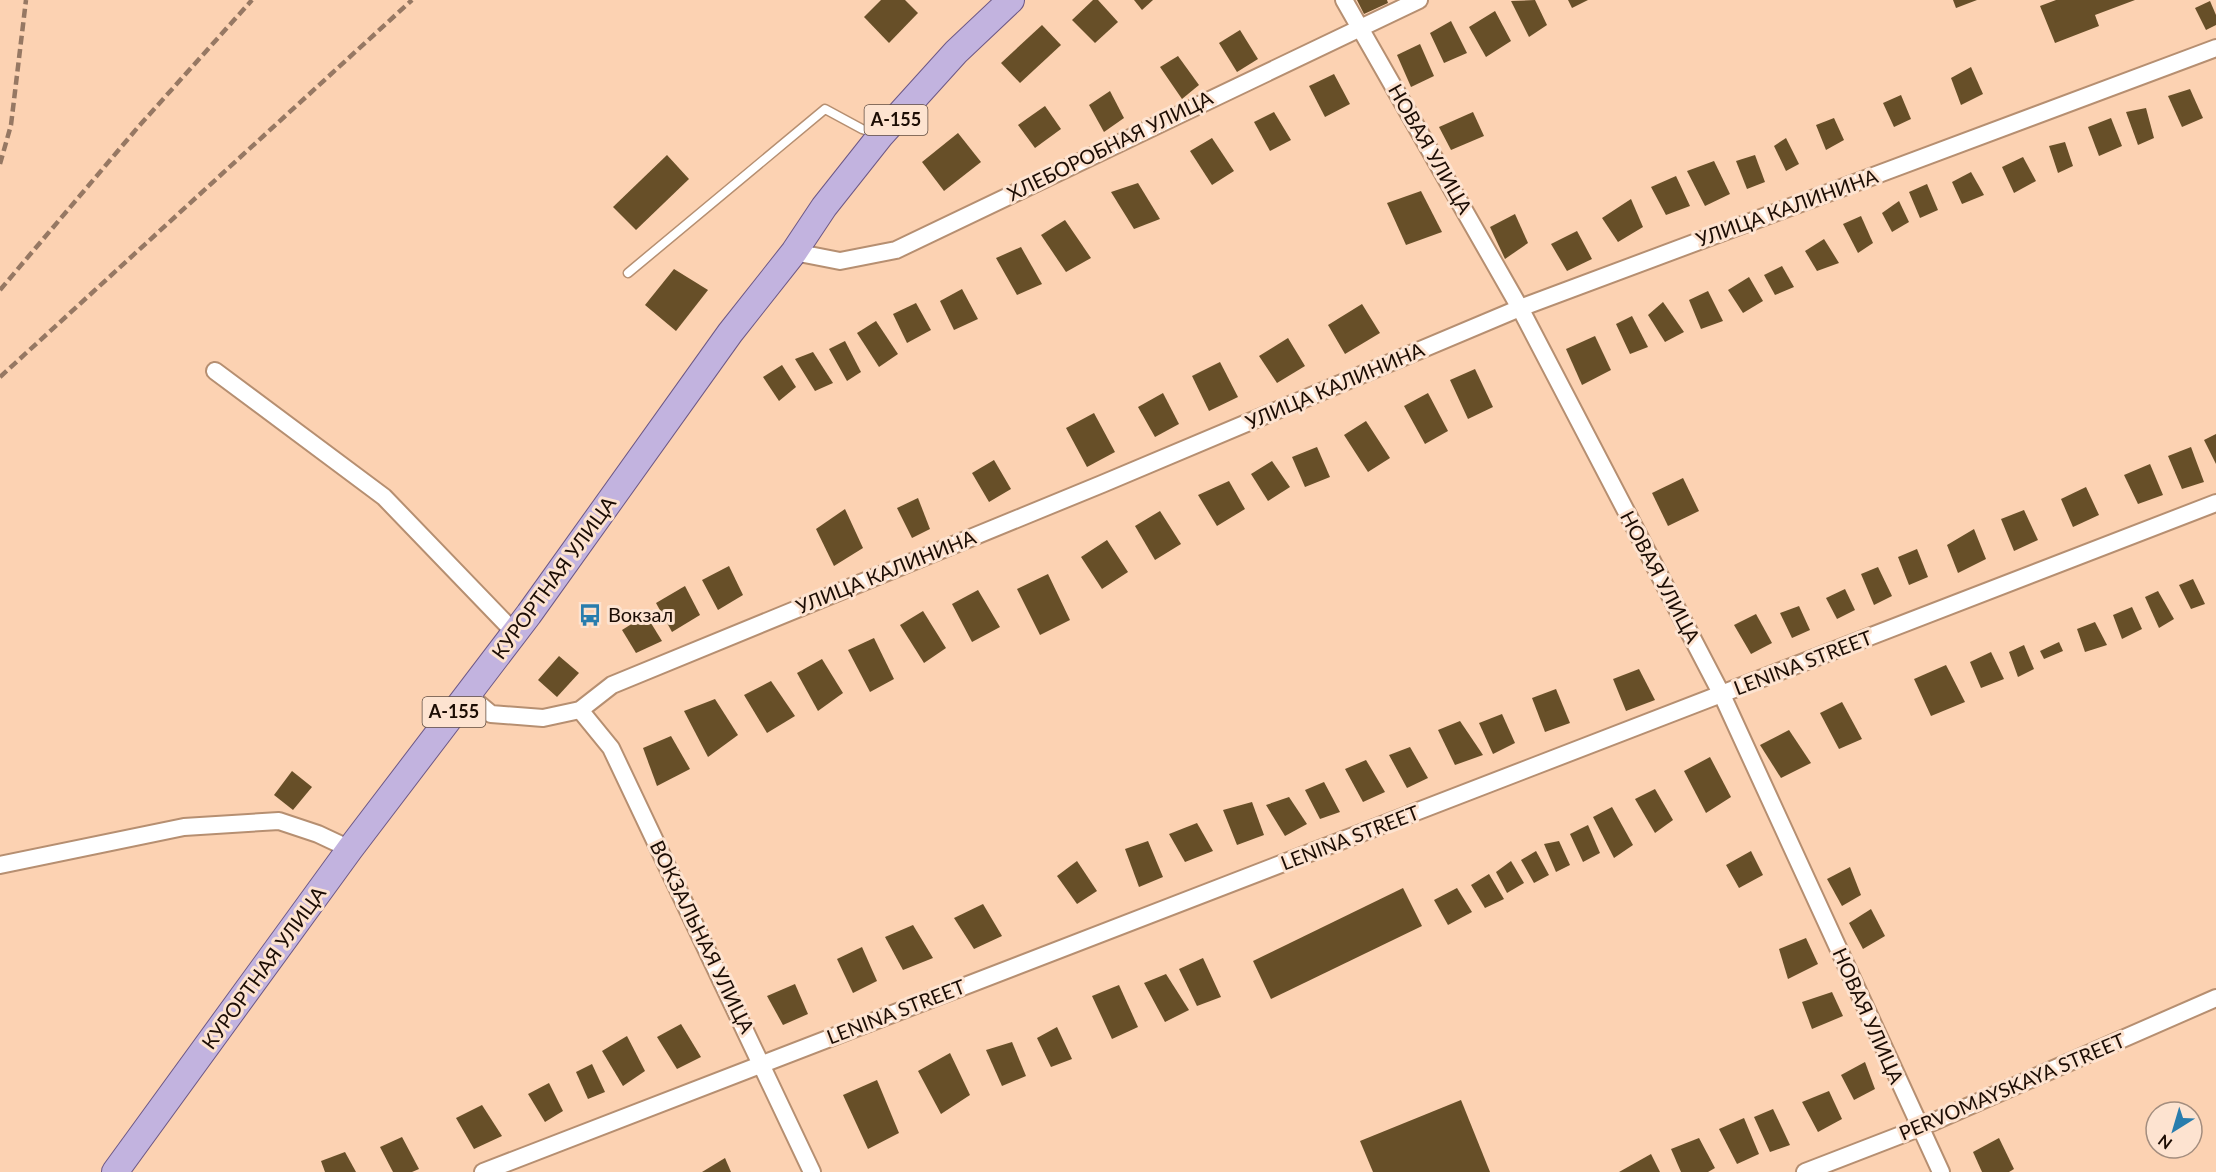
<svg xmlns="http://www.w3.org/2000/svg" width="2216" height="1172" font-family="Lato,sans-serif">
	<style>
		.building { fill: #674f28 }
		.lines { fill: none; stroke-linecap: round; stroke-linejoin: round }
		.service-casing { stroke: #b68f71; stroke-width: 11 }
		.minor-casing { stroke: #b68f71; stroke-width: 20 }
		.primary-casing { stroke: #6d5885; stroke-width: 28 }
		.service { stroke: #fff; stroke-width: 8 }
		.minor { stroke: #fff; stroke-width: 16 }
		.primary { stroke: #c2b3df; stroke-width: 26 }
		.rail { stroke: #967863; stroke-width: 4.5; stroke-dasharray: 9 4.5; stroke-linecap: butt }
		.labels { text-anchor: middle; stroke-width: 6; stroke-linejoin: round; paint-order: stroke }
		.shield { fill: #fde3d0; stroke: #604d41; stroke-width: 1.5 }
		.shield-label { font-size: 18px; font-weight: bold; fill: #1c0d04 }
		.street-label { font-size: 20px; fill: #1c0d04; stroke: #fde3d0 }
		.poi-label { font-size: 20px; fill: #1c0d04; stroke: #fde3d0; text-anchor: start }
	</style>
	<rect width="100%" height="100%" fill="#fcd2b2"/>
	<!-- building -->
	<g class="building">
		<polygon points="881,0 905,0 918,13 889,43 864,17"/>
		<polygon points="1093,0 1098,0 1118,22 1095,43 1072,20"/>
		<polygon points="1134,0 1153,0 1142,10"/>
		<polygon points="1357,0 1387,0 1388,3 1364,14"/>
		<polygon points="1535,0 1547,25 1529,37 1511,1"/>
		<polygon points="1568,0 1588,0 1572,8"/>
		<polygon points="1953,0 1977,0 1956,8"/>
		<polygon points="2056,0 2135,0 2095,15 2099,26 2055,43 2040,6"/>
		<polygon points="2210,1 2216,15 2216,25 2206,30 2195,8"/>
		<polygon points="1495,11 1511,41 1486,57 1469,27"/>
		<polygon points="1451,21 1467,53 1444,63 1430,33"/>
		<polygon points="1042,25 1061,45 1020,83 1001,63"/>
		<polygon points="1240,30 1258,59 1237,72 1219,43"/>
		<polygon points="1420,44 1434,76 1411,87 1397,55"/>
		<polygon points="1178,56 1199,85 1182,99 1160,67"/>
		<polygon points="1971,67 1983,94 1961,105 1951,78"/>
		<polygon points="1334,74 1350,104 1325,117 1309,86"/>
		<polygon points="2190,89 2203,118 2182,127 2168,96"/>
		<polygon points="1110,91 1124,118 1104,132 1089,105"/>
		<polygon points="1901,95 1911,119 1894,127 1883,103"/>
		<polygon points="1045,106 1061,129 1035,148 1018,125"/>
		<polygon points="2146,108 2154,138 2138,145 2126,112"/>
		<polygon points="1274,112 1291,140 1270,151 1254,122"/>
		<polygon points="1473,112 1484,136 1451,150 1439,127"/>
		<polygon points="1834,118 1844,140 1826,150 1816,125"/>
		<polygon points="2111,118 2122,146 2099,156 2088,127"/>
		<polygon points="958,133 981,162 944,191 922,162"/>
		<polygon points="1212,138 1234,171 1212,185 1190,151"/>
		<polygon points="1786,138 1799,164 1786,171 1774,146"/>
		<polygon points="2065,142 2073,166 2058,173 2049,146"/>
		<polygon points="667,155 689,179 636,230 613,207"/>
		<polygon points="1755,155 1765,182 1747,189 1736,161"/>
		<polygon points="2023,157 2036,181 2014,193 2002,167"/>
		<polygon points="1714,161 1730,194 1705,206 1687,171"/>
		<polygon points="1971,172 1984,195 1962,204 1952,182"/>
		<polygon points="1676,176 1690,206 1666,215 1651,187"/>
		<polygon points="1138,183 1160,219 1134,229 1111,192"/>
		<polygon points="1927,184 1938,210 1920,218 1909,192"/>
		<polygon points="1421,191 1442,232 1406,245 1387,203"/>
		<polygon points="1631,199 1643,227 1618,242 1602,218"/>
		<polygon points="1899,201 1909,222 1892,232 1882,213"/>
		<polygon points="1515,214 1528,243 1505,259 1490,227"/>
		<polygon points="1861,216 1873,243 1858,253 1843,224"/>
		<polygon points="1065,220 1091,258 1066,272 1041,235"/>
		<polygon points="1577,231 1592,259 1567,271 1551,244"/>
		<polygon points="1824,239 1839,263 1817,271 1805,251"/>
		<polygon points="1021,247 1042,284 1017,295 996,258"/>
		<polygon points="1782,266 1794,287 1775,295 1764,275"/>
		<polygon points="674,269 708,290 676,331 645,305"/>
		<polygon points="1749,277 1763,301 1743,313 1728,290"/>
		<polygon points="962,289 978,319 954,330 940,301"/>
		<polygon points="1708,291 1723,321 1701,329 1689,300"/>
		<polygon points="1663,302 1684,332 1665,342 1648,315"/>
		<polygon points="916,303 931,330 907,343 893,314"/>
		<polygon points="1362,304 1380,333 1345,354 1328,325"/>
		<polygon points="1632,316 1648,347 1630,354 1616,324"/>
		<polygon points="876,321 898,354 879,367 857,333"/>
		<polygon points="1595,336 1611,370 1582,385 1566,349"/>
		<polygon points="1288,338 1305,366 1277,383 1259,356"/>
		<polygon points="845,341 861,372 847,381 829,349"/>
		<polygon points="813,352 833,383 815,391 795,359"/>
		<polygon points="1220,362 1238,397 1209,411 1192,376"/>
		<polygon points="782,365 796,387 779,401 763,377"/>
		<polygon points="1475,369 1493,407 1468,419 1450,380"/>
		<polygon points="1163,393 1179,424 1155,437 1138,407"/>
		<polygon points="1428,393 1448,431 1425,444 1404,406"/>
		<polygon points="1094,413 1115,452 1087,467 1066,428"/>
		<polygon points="1366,421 1390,458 1368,472 1344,435"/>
		<polygon points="2216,434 2216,464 2204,440"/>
		<polygon points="1317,447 1330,477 1305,487 1292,457"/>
		<polygon points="2191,447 2204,482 2182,489 2168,456"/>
		<polygon points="994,460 1011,489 989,502 972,473"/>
		<polygon points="1272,461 1290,487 1268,501 1251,474"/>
		<polygon points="2150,464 2163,495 2138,504 2124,475"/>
		<polygon points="1683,478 1699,511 1668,526 1652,493"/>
		<polygon points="1229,481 1245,509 1217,526 1198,495"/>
		<polygon points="2086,487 2099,515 2073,527 2061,499"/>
		<polygon points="918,498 930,529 912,538 897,508"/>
		<polygon points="845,509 863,548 834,566 816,529"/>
		<polygon points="2024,510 2038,540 2014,551 2001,519"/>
		<polygon points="1160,511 1181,544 1155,560 1135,526"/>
		<polygon points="1974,529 1986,559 1958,573 1947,545"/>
		<polygon points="1107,540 1128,572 1102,589 1081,557"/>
		<polygon points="1917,549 1928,577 1909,585 1898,557"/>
		<polygon points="729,566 743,595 718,610 702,580"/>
		<polygon points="1878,567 1892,596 1874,605 1861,574"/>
		<polygon points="1048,574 1070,620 1040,635 1017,589"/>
		<polygon points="2193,579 2205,604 2191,609 2179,585"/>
		<polygon points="685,586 700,615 672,632 656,603"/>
		<polygon points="1845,589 1855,610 1837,619 1826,598"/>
		<polygon points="978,590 1000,627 972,642 952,604"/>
		<polygon points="2158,591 2174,619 2159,628 2145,597"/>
		<polygon points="1799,606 1810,630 1792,638 1780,613"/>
		<polygon points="2132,607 2142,629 2122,639 2113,615"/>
		<polygon points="923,611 946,648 924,663 900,625"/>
		<polygon points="1756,614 1772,643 1751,654 1734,625"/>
		<polygon points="646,615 662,641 636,653 622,630"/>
		<polygon points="2095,622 2107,645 2085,652 2077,629"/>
		<polygon points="874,638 894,679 870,692 848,650"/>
		<polygon points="2059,642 2063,651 2044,659 2040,651"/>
		<polygon points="2024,645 2034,669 2018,677 2009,652"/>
		<polygon points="1991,652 2004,679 1981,688 1970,662"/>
		<polygon points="559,656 579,673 557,697 538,680"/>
		<polygon points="822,659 843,693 818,711 797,673"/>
		<polygon points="1946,665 1965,702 1931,716 1914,679"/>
		<polygon points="1639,669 1655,700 1626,711 1613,679"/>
		<polygon points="771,681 795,716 767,733 744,695"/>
		<polygon points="1556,689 1570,723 1545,732 1532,698"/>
		<polygon points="715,699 738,735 708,757 684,711"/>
		<polygon points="1842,702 1862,739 1839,749 1820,713"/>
		<polygon points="1502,714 1515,743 1493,754 1479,723"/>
		<polygon points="1460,721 1483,755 1455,765 1438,730"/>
		<polygon points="1789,730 1811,763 1781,778 1760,745"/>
		<polygon points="671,736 690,769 657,786 643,748"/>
		<polygon points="1410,747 1428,778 1407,788 1389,755"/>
		<polygon points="1710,757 1731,797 1706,813 1684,771"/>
		<polygon points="1366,760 1385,792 1363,802 1345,769"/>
		<polygon points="292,771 312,787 293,810 274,795"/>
		<polygon points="1324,782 1340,812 1320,819 1305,790"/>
		<polygon points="1655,789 1673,820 1655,833 1635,799"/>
		<polygon points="1289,797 1307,824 1285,836 1266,805"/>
		<polygon points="1252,802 1264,835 1237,845 1223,810"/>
		<polygon points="1612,807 1633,845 1614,858 1593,817"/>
		<polygon points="1197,823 1213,851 1185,862 1169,834"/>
		<polygon points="1588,825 1600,853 1583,862 1570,834"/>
		<polygon points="1148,841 1163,877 1139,887 1125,849"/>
		<polygon points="1559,841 1570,865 1556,872 1544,844"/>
		<polygon points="1536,851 1549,875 1534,883 1521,860"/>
		<polygon points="1751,851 1763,875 1739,888 1726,865"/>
		<polygon points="1077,861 1097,891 1077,904 1057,876"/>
		<polygon points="1511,861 1524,883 1507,893 1496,872"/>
		<polygon points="1850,867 1861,895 1842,906 1827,879"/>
		<polygon points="1489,874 1504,899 1485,908 1471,885"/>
		<polygon points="1403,888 1422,926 1271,999 1253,961"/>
		<polygon points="1457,888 1472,912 1448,925 1434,900"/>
		<polygon points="983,904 1002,936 974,949 954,918"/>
		<polygon points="1871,909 1885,936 1863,949 1849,923"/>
		<polygon points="913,925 933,958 903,970 885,937"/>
		<polygon points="1806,938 1818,964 1788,979 1779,949"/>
		<polygon points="862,947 877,981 853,993 837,959"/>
		<polygon points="1203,958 1221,997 1197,1006 1179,969"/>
		<polygon points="1166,974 1189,1010 1165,1022 1144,983"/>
		<polygon points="795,984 808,1014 783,1025 767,996"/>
		<polygon points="1119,985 1138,1027 1112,1039 1092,996"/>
		<polygon points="1832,992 1843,1016 1812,1029 1802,1002"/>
		<polygon points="681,1024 701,1057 677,1069 657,1037"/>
		<polygon points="1057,1027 1072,1059 1051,1067 1037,1038"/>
		<polygon points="627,1036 645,1071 623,1086 602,1051"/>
		<polygon points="1012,1042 1026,1076 1002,1086 986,1050"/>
		<polygon points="950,1053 970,1095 941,1114 918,1071"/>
		<polygon points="1865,1062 1875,1089 1854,1100 1841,1075"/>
		<polygon points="592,1064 605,1092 588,1099 576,1072"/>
		<polygon points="877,1080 899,1133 868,1149 843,1095"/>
		<polygon points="549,1083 563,1111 545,1122 528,1094"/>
		<polygon points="1829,1091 1842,1119 1818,1132 1802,1102"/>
		<polygon points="1461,1100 1490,1172 1373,1172 1360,1141"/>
		<polygon points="482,1105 502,1136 474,1149 456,1118"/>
		<polygon points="1773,1109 1790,1145 1770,1152 1754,1117"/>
		<polygon points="1744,1118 1759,1154 1737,1164 1719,1129"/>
		<polygon points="402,1137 419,1169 412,1172 393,1172 380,1147"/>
		<polygon points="1699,1138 1715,1168 1708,1172 1681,1172 1671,1149"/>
		<polygon points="1999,1138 2014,1169 2009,1172 1982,1172 1973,1152"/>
		<polygon points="345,1152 356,1172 325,1172 321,1161"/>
		<polygon points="1651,1154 1660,1172 1619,1172"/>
		<polygon points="725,1158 731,1172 702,1172"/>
	</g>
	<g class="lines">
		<!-- service casing -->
		<g class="service-casing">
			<polyline id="service" points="628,273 825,109 862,129 878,134"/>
		</g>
		<!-- minor casing -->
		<g class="minor-casing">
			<g id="minor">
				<polyline points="1344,0 1520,308 1722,695 1941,1172"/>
				<polyline points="794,252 840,261 896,250 1419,0"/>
				<polyline points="215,371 384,497 515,633"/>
				<polyline points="467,694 491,714 543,718 580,710 612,685 1102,484 1520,308 2216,48"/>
				<polyline points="580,710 611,748 812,1172"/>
				<polyline points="0,865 184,827 279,821 318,834 350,849"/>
				<polyline points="483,1172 2216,503"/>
				<polyline points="1805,1172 1919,1128 2216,998"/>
			</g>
		</g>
		<!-- primary casing -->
		<g class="primary-casing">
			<polyline id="primary" points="115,1172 350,849 529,614 730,333 794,252 824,207 881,135 956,52 1011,0"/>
		</g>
		<!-- service -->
		<use href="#service" class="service"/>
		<!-- minor -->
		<use href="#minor" class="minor"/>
		<!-- primary -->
		<use href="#primary" class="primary"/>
		<!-- rail -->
		<g class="rail">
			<polyline points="0,164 11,125 26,0"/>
			<polyline points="0,290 139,126 252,0"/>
			<polyline points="0,377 412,0"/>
		</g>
	</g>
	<!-- icons -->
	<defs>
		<g id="bus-bare" transform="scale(1.8)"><path d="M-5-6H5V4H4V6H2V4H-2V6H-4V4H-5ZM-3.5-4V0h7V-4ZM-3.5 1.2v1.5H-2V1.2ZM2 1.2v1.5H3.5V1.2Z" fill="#297dad" stroke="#fde3d0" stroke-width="2.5" paint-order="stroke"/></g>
	</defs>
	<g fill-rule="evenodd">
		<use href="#bus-bare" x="590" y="615"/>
	</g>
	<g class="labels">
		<!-- shield labels -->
		<g class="shield">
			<rect x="864.5" y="105" width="63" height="30" rx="4.5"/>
			<rect x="422.5" y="697" width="63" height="30" rx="4.5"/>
		</g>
		<g class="shield-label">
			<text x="896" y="126">А-155</text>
			<text x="454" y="718">А-155</text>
		</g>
		<!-- street labels -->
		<g class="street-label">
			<text transform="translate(1110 146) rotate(-26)" y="7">ХЛЕБОРОБНАЯ УЛИЦА</text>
			<text transform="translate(1430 149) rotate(60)" y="7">НОВАЯ УЛИЦА</text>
			<text transform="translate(1787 208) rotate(-20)" y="7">УЛИЦА КАЛИНИНА</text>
			<text transform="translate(1335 386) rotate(-23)" y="7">УЛИЦА КАЛИНИНА</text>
			<text transform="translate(886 572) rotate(-22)" y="7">УЛИЦА КАЛИНИНА</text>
			<text transform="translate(1660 577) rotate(62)" y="7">НОВАЯ УЛИЦА</text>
			<text transform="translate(554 578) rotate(-54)" y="7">КУРОРТНАЯ УЛИЦА</text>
			<text transform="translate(1803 663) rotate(-21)" y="7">LENINA STREET</text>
			<text transform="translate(1350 838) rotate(-21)" y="7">LENINA STREET</text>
			<text transform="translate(702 937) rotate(64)" y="7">ВОКЗАЛЬНАЯ УЛИЦА</text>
			<text transform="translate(264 968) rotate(-54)" y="7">КУРОРТНАЯ УЛИЦА</text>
			<text transform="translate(896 1012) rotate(-21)" y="7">LENINA STREET</text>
			<text transform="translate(1868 1016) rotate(66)" y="7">НОВАЯ УЛИЦА</text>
			<text transform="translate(2012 1087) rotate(-23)" y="7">PERVOMAYSKAYA STREET</text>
		</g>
		<!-- poi labels -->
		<g class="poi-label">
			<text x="608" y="622">Вокзал</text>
		</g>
	</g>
	<!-- north arrow -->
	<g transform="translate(2174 1130) rotate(217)"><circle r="28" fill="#fde3d0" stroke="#a38d7e" stroke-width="1.5"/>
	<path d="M0-4.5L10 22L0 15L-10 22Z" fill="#297dad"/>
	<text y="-9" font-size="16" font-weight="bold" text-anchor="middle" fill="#1c0d04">N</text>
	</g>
</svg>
